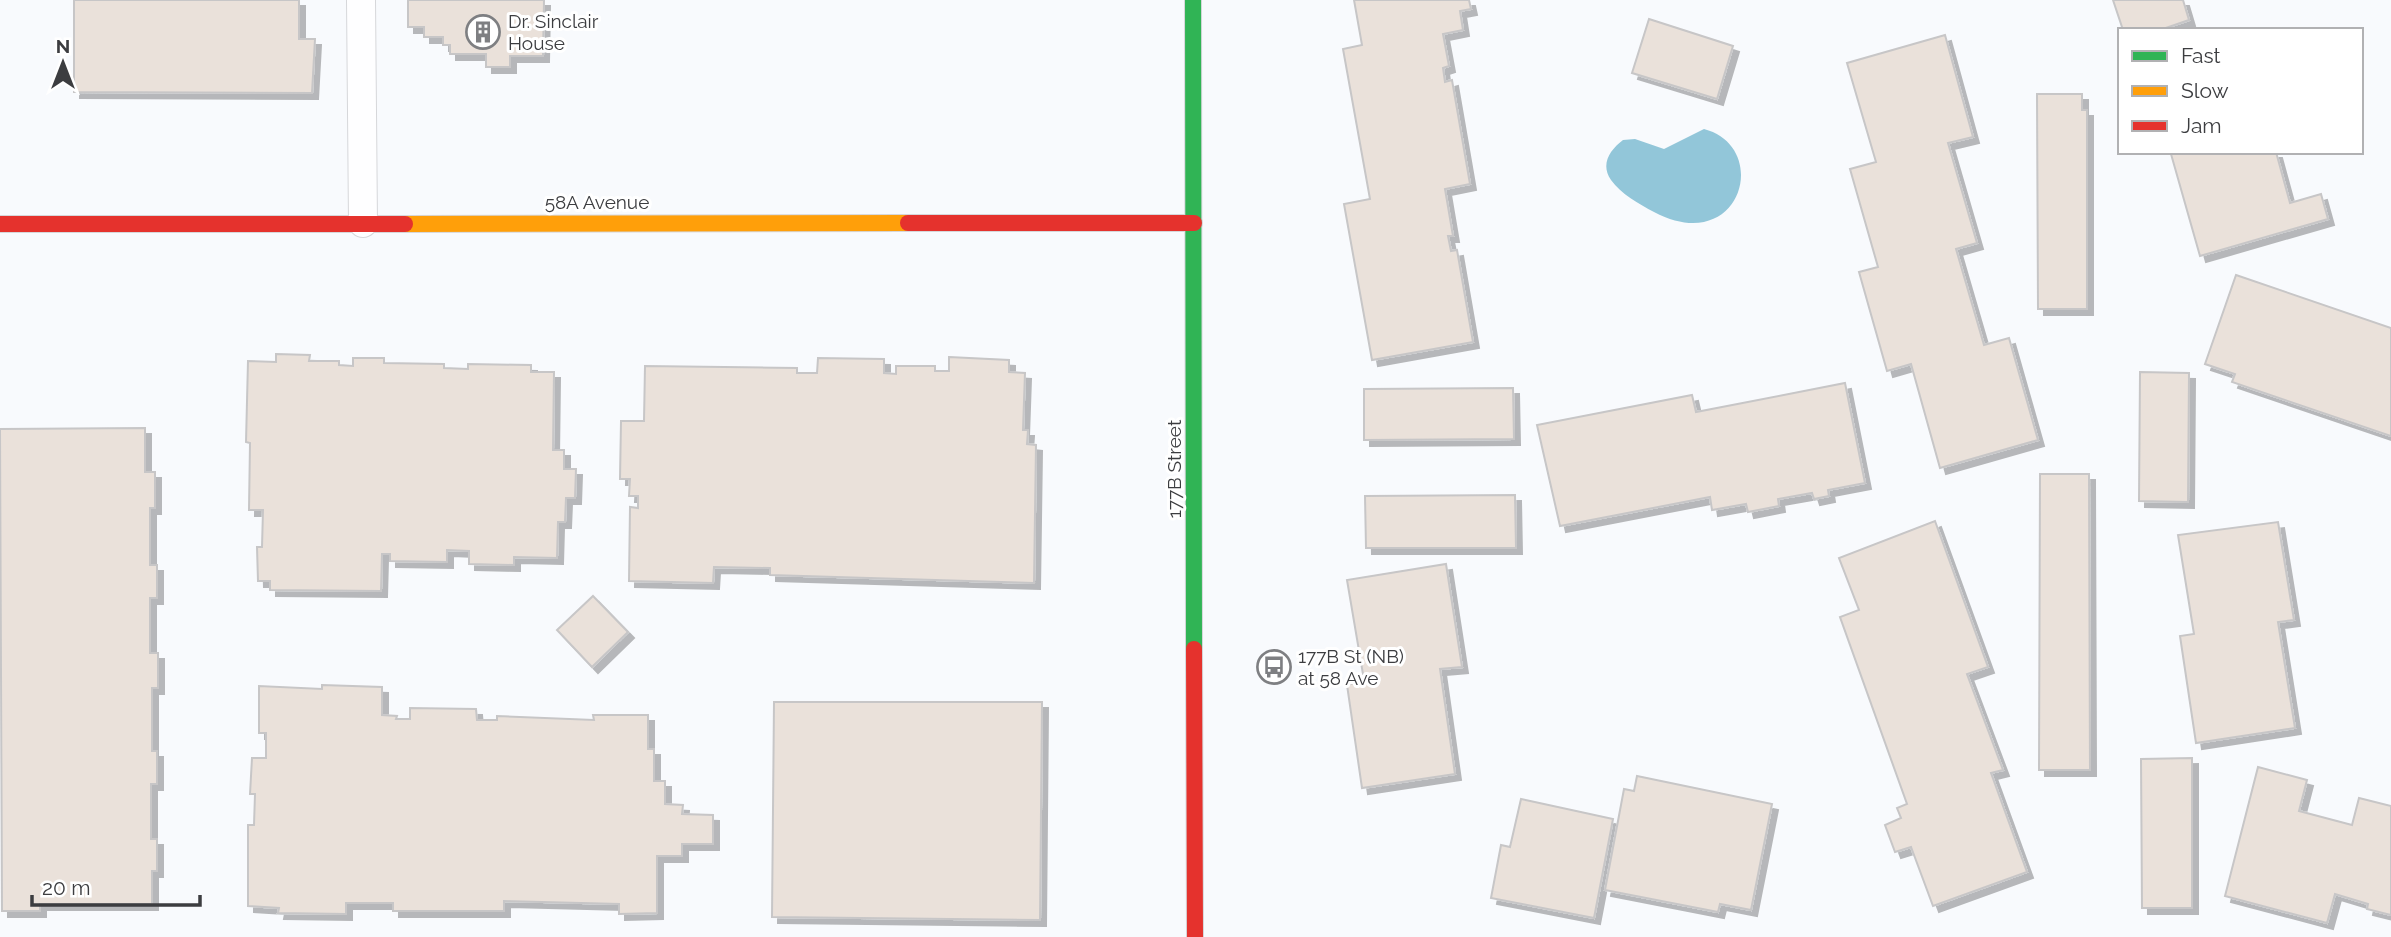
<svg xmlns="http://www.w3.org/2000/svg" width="2391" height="937" font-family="Raleway,sans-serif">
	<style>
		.water { fill: #92c6d9 }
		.building { fill: #eae1da; stroke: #c7c6c7; stroke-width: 2; filter: url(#shadow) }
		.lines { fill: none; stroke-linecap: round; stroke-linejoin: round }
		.lane-casing { stroke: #d6d7da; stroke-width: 30 }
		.fast-casing { stroke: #d6d7da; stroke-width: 18 }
		.slow-casing { stroke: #d6d7da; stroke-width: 18 }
		.jam-casing { stroke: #d6d7da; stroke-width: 18 }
		.lane { stroke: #fefeff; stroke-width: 28 }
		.fast { stroke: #30b455; stroke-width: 16 }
		.slow { stroke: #ff9f0a; stroke-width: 16 }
		.jam { stroke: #e5322d; stroke-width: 16 }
		.labels { text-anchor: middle; stroke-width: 6; stroke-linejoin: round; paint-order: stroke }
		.poi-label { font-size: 19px; fill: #3c3d40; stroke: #fff; text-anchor: start }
		.street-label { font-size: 19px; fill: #3c3d40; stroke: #fff }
	</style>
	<defs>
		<filter id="shadow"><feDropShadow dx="6" dy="6" stdDeviation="0" flood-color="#0004"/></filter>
	</defs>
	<rect width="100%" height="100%" fill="#f8fafd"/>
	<!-- water -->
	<path class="water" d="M 1704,129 C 1772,147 1741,258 1654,212 C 1639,204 1621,194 1611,180 C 1600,164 1610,150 1623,140 L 1635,139 L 1664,149 Z"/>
	<!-- building -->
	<g class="building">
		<polygon points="74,0 299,0 299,39 315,39 312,93 74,92"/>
		<polygon points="408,0 544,0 543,56 510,56 510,67 486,67 486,54 450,54 450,45 443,45 443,37 424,37 424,27 408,27"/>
		<polygon points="1354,0 1469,0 1471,9 1460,11 1463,30 1443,34 1449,66 1443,68 1445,82 1452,80 1470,184 1445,189 1453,236 1448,236 1451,251 1457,250 1473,342 1372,360 1344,204 1370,199 1343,49 1362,45"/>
		<polygon points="2113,0 2183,0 2189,20 2160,30 2123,30"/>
		<polygon points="1649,19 1733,46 1717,99 1632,73"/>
		<polygon points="1945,35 1973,137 1948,143 1977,243 1956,249 1984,345 2009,338 2038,440 1940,468 1911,364 1887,371 1859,272 1878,267 1850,169 1876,162 1847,63"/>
		<polygon points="2037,94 2082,94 2082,110 2087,110 2087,309 2038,309"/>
		<polygon points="2179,152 2276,152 2290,203 2321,194 2328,219 2200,256 2171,154"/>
		<polygon points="2236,275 2391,328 2391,436 2232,382 2235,374 2205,364"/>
		<polygon points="276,354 310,355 309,361 339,361 339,365 353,366 353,358 384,358 384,363 444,364 444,368 468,369 468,364 531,365 531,372 554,372 553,450 564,450 564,469 576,469 575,498 566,498 565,522 558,522 557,558 514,557 514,565 469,564 469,551 447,550 447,562 390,561 390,554 382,554 381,591 270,590 270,581 258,581 257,547 262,547 263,510 249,510 250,443 246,442 248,361 276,362"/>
		<polygon points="949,357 1009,360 1009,372 1025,373 1023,430 1028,430 1027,444 1036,445 1034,583 770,575 770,568 714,567 713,583 629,581 630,507 638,508 638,496 629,496 630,479 620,479 621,421 644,421 645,366 797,368 797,373 817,373 818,358 884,359 884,373 896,374 896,366 935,366 935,371 949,371"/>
		<polygon points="2140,372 2189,373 2188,502 2139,501"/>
		<polygon points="1845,383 1865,483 1828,490 1829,496 1814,499 1812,493 1778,499 1779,506 1748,512 1746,504 1712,510 1710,497 1560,526 1537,425 1692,395 1696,412"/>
		<polygon points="1513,388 1514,439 1364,440 1364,389"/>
		<polygon points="145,428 145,472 155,472 155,508 150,508 150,565 157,565 157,598 150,598 150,653 158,653 158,688 152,688 152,751 157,751 157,784 151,784 151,839 157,839 157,871 152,871 152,904 40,904 40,911 2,911 0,429"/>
		<polygon points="2040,474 2089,474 2090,770 2039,770"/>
		<polygon points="1515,495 1516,548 1366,548 1365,496"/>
		<polygon points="1935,521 1988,667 1967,674 2003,770 1991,773 2027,872 1933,906 1911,847 1895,852 1885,825 1901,818 1897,808 1907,804 1840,617 1859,610 1839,558"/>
		<polygon points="2278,522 2294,620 2278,622 2295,728 2196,743 2180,636 2194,634 2178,535"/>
		<polygon points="1446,564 1462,667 1440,669 1455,774 1362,788 1347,685 1364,680 1347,580"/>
		<polygon points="593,596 628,632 592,667 557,630"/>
		<polygon points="322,685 382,687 382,715 397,716 396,719 410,719 410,708 476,709 477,720 497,720 497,716 594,720 593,715 648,715 648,749 654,749 654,781 665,781 665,804 683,805 682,814 713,815 713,844 682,844 682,856 657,856 657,913 619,914 619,904 504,901 504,911 393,911 393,903 346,903 346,914 278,913 279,908 248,906 248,825 254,825 255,794 250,794 252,758 266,758 266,733 259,733 259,686 322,689"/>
		<polygon points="774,702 1042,702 1040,920 772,917"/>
		<polygon points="2192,758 2192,908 2142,908 2141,759"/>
		<polygon points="2258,767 2307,780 2299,811 2352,825 2359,798 2391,806 2391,915 2367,909 2368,904 2335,894 2327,923 2225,896"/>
		<polygon points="1637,776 1772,804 1751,910 1720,904 1718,912 1605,890 1624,789 1634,791"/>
		<polygon points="1521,799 1613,819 1594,918 1491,898 1501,845 1510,847"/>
	</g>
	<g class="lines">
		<!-- lane casing -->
		<g class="lane-casing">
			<polyline id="lane" points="361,0 363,223"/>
		</g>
		<!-- fast casing -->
		<g class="fast-casing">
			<polyline id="fast" points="1193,0 1194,649"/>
		</g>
		<!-- slow casing -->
		<g class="slow-casing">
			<polyline id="slow" points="405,224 908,223"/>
		</g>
		<!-- jam casing -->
		<g class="jam-casing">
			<g id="jam">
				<polyline points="908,223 1194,223"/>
				<polyline points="0,224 405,224"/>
				<polyline points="1194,649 1195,937"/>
			</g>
		</g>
		<!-- lane -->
		<use href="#lane" class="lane"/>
		<!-- fast -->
		<use href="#fast" class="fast"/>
		<!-- slow -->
		<use href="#slow" class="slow"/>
		<!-- jam -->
		<use href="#jam" class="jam"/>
	</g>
	<!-- icons -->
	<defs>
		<g id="building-ring" transform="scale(1.75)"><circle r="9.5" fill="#fff" stroke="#7e7f82" stroke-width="1.5"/><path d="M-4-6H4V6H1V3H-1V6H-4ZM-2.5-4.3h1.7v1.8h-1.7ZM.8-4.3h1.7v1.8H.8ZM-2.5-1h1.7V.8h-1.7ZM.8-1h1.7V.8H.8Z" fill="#7e7f82"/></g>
		<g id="bus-ring" transform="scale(1.75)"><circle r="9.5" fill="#fff" stroke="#7e7f82" stroke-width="1.5"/><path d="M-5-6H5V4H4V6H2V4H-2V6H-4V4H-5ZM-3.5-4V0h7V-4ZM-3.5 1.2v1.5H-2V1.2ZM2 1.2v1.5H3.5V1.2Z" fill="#7e7f82"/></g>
	</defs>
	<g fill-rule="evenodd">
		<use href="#building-ring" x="483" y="32"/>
		<use href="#bus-ring" x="1274" y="667"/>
	</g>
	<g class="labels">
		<!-- poi labels -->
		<g class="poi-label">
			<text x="508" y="28">Dr. Sinclair<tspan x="508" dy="22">House</tspan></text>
			<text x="1298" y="663">177B St (NB)<tspan x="1298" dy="22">at 58 Ave</tspan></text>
		</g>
		<!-- street labels -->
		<g class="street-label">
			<text x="597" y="209">58A Avenue</text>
			<text transform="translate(1174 469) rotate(-90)" y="7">177B Street</text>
		</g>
	</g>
	<!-- legend -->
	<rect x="2118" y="28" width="245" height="126" fill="#ffffff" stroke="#b1b1b3" stroke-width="2"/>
	<rect x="2132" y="51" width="35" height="10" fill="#30b455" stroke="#b1b1b3" stroke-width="2"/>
	<text x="2181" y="63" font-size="21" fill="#3c3d40">Fast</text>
	<rect x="2132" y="86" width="35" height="10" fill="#ff9f0a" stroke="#b1b1b3" stroke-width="2"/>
	<text x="2181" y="98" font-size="21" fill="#3c3d40">Slow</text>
	<rect x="2132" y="121" width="35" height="10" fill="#e5322d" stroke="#b1b1b3" stroke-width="2"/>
	<text x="2181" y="133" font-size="21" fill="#3c3d40">Jam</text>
	<!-- north arrow -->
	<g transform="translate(63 63)" stroke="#ffffff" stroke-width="5" paint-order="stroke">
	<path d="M0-5L12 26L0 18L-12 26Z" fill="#3c3d40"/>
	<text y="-10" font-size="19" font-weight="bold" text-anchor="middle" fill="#3c3d40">N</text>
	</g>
	<!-- scale -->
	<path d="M32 895v10h168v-10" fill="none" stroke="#3c3d40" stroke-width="3.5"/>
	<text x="42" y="895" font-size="21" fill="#3c3d40" stroke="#ffffff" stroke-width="5" paint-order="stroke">20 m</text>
</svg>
